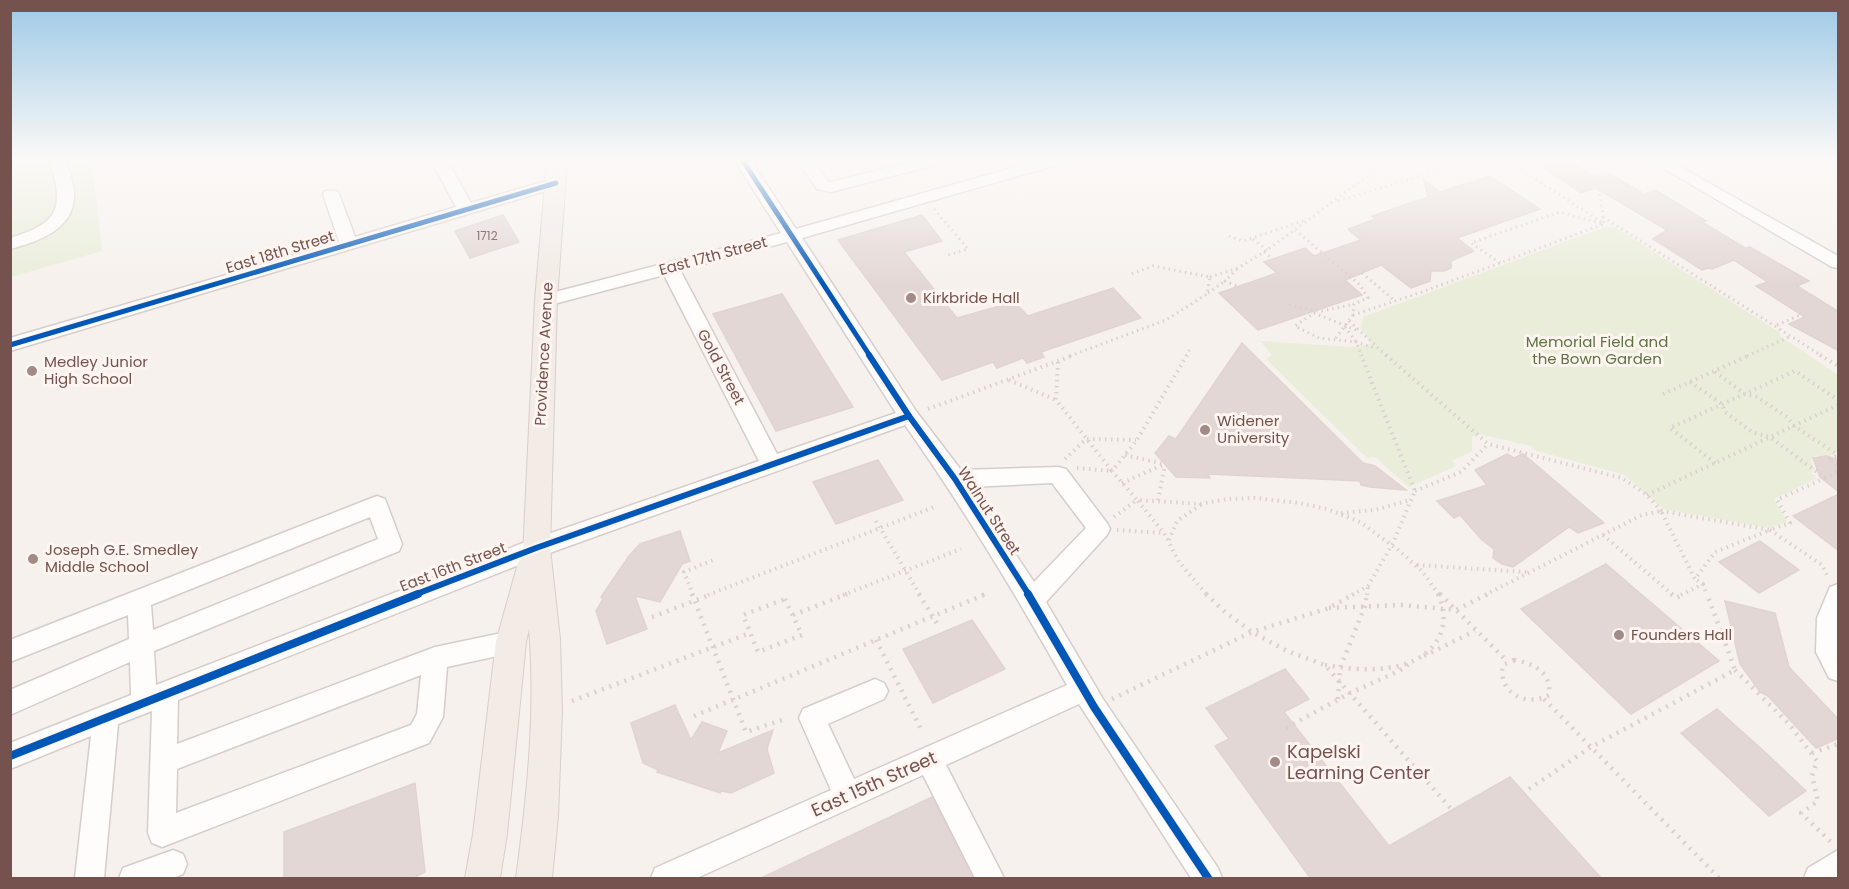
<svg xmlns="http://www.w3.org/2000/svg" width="1849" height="889" font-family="Poppins,sans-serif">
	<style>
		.green { fill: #e9edd9 }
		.building { fill: #e3d7d5; stroke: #e0d3d0; stroke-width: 1.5 }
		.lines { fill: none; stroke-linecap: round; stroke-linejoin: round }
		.minor-casing { stroke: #d6cdca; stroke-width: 3 }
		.major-casing { stroke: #d8cecb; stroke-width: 2 }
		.path-far2 { stroke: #dad0cf; stroke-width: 3; stroke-dasharray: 1.5 4; stroke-linecap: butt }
		.path-far1 { stroke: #dad0cf; stroke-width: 4; stroke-dasharray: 1.5 4.5; stroke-linecap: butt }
		.path { stroke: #dad0cf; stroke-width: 4.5; stroke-dasharray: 2 6; stroke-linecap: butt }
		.minor { fill: #fefdfc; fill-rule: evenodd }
		.major { fill: #f2ebe6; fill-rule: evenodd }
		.cycleway-far2-casing { stroke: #fef5f0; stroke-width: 8 }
		.cycleway-far1-casing { stroke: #fef5f0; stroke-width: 10 }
		.cycleway-casing { stroke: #fef5f0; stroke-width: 11 }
		.cycleway-far2 { stroke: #0057b8; stroke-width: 5 }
		.cycleway-far1 { stroke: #0057b8; stroke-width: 6 }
		.cycleway { stroke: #0057b8; stroke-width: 8 }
		.poi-dot { fill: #a28a86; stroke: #fef5f0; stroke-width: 2 }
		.labels { text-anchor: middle; stroke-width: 6; stroke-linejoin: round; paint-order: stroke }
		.number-label { font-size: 12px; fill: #927672 }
		.street-label { font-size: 15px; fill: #75524e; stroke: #fef5f0 }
		.poi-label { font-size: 15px; fill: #75524e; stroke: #fef5f0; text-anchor: start }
		.park-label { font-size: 15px; fill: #5e7443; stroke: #fef5f0 }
		.near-poi-label { font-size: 18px; fill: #75524e; stroke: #fef5f0; text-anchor: start }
		.near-street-label { font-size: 18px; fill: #75524e; stroke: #fef5f0 }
	</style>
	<rect width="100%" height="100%" fill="#f7f1ed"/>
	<!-- green -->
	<g class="green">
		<polygon points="11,161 92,161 102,251 11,277"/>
		<polygon points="1605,227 1616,228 1779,332 1781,337 1838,375 1838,451 1830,456 1815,456 1811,461 1815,469 1811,473 1817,478 1774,499 1787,522 1769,528 1663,509 1625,475 1534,450 1532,446 1479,434 1472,437 1472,451 1452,461 1456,466 1409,487 1375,457 1367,458 1266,359 1272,355 1260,341 1351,347 1372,344 1361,328 1363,317"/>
	</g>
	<!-- building -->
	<g class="building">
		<polygon points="1534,161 1569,161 1592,176 1605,171 1644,194 1656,190 1706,221 1702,222 1745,248 1750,247 1809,281 1797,286 1839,312 1839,351 1789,324 1805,317 1756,286 1768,282 1734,260 1712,269 1708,268 1702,270 1653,239 1667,230 1596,188 1581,193"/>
		<polygon points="1489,176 1540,209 1457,238 1474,251 1451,261 1451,268 1444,271 1431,271 1430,281 1411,288 1381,265 1345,280 1362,295 1258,330 1219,293 1277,273 1264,262 1305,248 1314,256 1361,240 1348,229 1376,219 1372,216 1428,197 1424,180 1440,192"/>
		<polygon points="503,215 519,242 470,258 455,231"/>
		<polygon points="922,215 942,241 904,252 957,318 1014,302 1028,316 1113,288 1141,318 1041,352 1044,357 1027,363 1023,358 997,368 993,362 942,380 838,240"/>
		<polygon points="782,294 853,407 776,431 713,314"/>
		<polygon points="1242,343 1363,463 1375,466 1406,490 1370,487 1361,485 1360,481 1208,474 1210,478 1176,477 1155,453 1169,436 1176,439"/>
		<polygon points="1507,454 1514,458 1523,454 1604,523 1578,533 1569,527 1513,567 1502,564 1493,558 1494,549 1481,539 1460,515 1454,518 1437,501 1487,485 1475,470"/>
		<polygon points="1826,456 1839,460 1839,492 1820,477 1813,458"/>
		<polygon points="878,460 903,500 836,524 813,482"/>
		<polygon points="1839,494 1839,551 1793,516"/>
		<polygon points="680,531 690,561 682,564 660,602 635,596 647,629 607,644 596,611 603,599 601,597 629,556 640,544"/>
		<polygon points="1760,541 1799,570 1759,593 1719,562"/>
		<polygon points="1606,564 1719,661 1631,714 1521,609"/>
		<polygon points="1725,601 1775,613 1789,667 1839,720 1839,738 1816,748 1768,696 1760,692 1740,664"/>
		<polygon points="972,620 1005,669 933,703 903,649"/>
		<polygon points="1285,669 1309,699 1284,712 1389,846 1510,777 1602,879 1311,879 1215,746 1229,739 1206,708"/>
		<polygon points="675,705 691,740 702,722 727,731 718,753 773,730 767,749 774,773 731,793 722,791 720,793 657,772 658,770 643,763 631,723"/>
		<polygon points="1717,709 1767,754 1806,791 1769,816 1681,733"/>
		<polygon points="415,783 425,872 411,879 284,879 284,832"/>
		<polygon points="932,797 973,879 759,879"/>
	</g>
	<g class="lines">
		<!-- minor casing -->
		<g class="minor-casing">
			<g id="minor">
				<path d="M 50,161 L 66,161 C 69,173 75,185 74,197 C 73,230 37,242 10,249 L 10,238 C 60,223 64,208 50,161 Z"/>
				<path d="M 735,161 L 751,161 L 796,229 L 1037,161 L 1062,161 L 1060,164 L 802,238 L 916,411 L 961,470 L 1058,467 L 1066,469 L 1107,523 L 1110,529 L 1107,535 L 1046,602 L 1103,699 L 1218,868 L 1222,878 L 1191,878 L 1079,704 L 946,765 L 1004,878 L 975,878 L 923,775 L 697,878 L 651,878 L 655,868 L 831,790 L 799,718 L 803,709 L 875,679 L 884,683 L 888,691 L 884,699 L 828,724 L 854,779 L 1067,685 C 1017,596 964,509 905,425 L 544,555 L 178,700 L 177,744 L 435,647 L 511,631 L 520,634 L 523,642 L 520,650 L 511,653 L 447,667 L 443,717 L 429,743 L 162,847 L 152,843 L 148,833 L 152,711 L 118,724 L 104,878 L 75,878 L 91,736 L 10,769 L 10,743 L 131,695 L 130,662 L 10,715 L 10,690 L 129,639 L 128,615 L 10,662 L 10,640 L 369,499 L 377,496 L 385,499 L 402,544 L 399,551 L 154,651 L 156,685 L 528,541 L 759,461 L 664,275 L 546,306 L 540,304 L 537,300 L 540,296 L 781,233 ZM 787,242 L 896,413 L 777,454 L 680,270 ZM 1052,483 L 1086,528 L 1034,582 L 971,487 ZM 370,517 L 378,539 L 153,630 L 151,605 ZM 421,675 L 417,714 L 411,725 L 176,813 L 177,769 Z"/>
				<polygon points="798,161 814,161 828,182 831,182 914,161 940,161 938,164 831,192 817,189"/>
				<polygon points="1651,161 1670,161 1838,256 1838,268 1832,267"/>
				<polygon points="443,162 451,167 471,203 556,178 564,183 562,186 10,351 10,338 339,242 323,194 325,191 337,191 339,194 355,237 456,207 435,167"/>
				<polygon points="1838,584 1838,681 1829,678 1816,652 1817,618 1830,587"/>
				<polygon points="173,850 183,854 187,864 183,874 173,878 119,878 123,868"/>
				<polygon points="1838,850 1838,878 1804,878 1808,868"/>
			</g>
		</g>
		<!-- major casing -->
		<g class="major-casing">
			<path id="major" d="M 547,161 L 567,161 L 557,300 L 550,548 L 560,639 L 562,711 L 558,817 L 552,878 L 516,878 C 527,797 536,711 529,629 L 526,642 L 507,834 L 500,878 L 465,878 L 473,834 L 496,642 L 518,563 L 523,555 L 535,300 Z"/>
		</g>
		<!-- path-far2 -->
		<g class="path-far2">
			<polyline points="1508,161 1601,222"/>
			<polyline points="1600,194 1604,224"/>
			<polyline points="1338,201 1470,161"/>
			<polyline points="934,209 968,249 945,256"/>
			<polyline points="1603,217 1822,356"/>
			<polyline points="1295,230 1360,285 1368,298 1354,304 1353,315 1335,339"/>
			<polyline points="1229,236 1243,241 1306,220"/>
			<polyline points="1253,239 1267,250"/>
			<polyline points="1264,252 1273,259"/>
			<polyline points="1500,263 1471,243 1560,212 1603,224"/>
			<polyline points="1237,269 1225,281 1237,286"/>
			<polyline points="1362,273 1395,301"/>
			<polyline points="1210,277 1238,268 1267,250 1388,161"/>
			<polyline points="1208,293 1225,281"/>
			<polyline points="1289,305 1322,311 1354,304"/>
			<polyline points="1353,315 1422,292 1604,224"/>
			<polyline points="1349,321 1387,356"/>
			<polyline points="1777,325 1798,316 1803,318"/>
			<polyline points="1345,327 1356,342 1362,356"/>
			<polyline points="1356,330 1314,313 1295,326 1319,338 1356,342 1375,348"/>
			<polyline points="1070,356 1166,320 1207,294 1210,277 1153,266 1128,275"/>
			<polyline points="1186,356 1190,349"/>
			<polyline points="1747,356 1791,336"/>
		</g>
		<!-- path-far1 -->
		<g class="path-far1">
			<polyline points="1187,355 1137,440 1112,471 1137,500 1200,504 1227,499 1255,498 1299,503 1327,509 1360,522 1397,549 1422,571 1439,595"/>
			<polyline points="1386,355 1488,444 1622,478 1647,495 1661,511"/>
			<polyline points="1820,355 1838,366"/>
			<polyline points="1058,362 1056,400 1112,471"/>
			<polyline points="1715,372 1745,394 1757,397 1787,417 1794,426 1838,455"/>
			<polyline points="1009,380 1056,400"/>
			<polyline points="1690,382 1722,404 1725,412 1752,432 1770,437 1825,478 1777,500 1790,523 1770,530"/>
			<polyline points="1663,394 1750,355"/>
			<polyline points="928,409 1074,355"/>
			<polyline points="1125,455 1164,464"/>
			<polyline points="1836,456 1828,459 1838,466"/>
			<polyline points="1065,459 1086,439 1136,440"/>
			<polyline points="1715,463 1670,428 1795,371 1838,400"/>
			<polyline points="1077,468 1112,471"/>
			<polyline points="1825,478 1838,471"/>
			<polyline points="1122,483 1165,464"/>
			<polyline points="1415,491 1461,472 1488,444"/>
			<polyline points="1647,495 1838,405"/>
			<polyline points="1158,500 1165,465"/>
			<polygon points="1661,511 1770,530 1715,552 1695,579"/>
			<polyline points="1341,513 1375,510 1410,500"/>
			<polyline points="1114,517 1137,500 1164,533 1179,562 1207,595"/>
			<polyline points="876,521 920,595"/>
			<polyline points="1117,530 1164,533"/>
			<polyline points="1770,530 1822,565 1828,577"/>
			<polyline points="1603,535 1673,595"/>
			<polyline points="1169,540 1177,521 1202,504"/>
			<polyline points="1417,565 1527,572"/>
			<polyline points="1703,584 1707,595"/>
			<polyline points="1439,593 1441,595"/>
			<polyline points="693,595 684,572 716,559"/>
			<polyline points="708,595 934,507"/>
			<polyline points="843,595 961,549"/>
			<polyline points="983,595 988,593"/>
			<polyline points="1352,595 1368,586 1392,545 1415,491 1361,355"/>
			<polyline points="1367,595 1368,586"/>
			<polyline points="1485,595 1642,515 1661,511"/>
			<polyline points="1681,595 1703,584 1695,579"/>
		</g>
		<!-- path -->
		<g class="path">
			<polyline points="692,594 746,732 782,720"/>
			<polyline points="919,594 938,625"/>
			<polyline points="1206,594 1225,612 1252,632 1287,651 1325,665 1452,810"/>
			<polyline points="1440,594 1508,662"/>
			<polyline points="1671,594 1676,598 1684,594"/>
			<polygon points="785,599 802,635 758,652 743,615"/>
			<polyline points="1329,608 1401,605 1456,610 1488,594"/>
			<polyline points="793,615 847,594"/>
			<polyline points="652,617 712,594"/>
			<polyline points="876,640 921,729"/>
			<polyline points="1424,656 1475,631"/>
			<path d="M 1514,660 C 1534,663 1552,673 1549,695 C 1526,708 1497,692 1503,665 Z"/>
			<path d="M 1325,665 C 1361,671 1416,676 1438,639 C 1446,624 1445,609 1438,594"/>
			<polyline points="1735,670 1789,724 1817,761 1812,776 1818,801 1801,813 1833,844"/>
			<polyline points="1112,699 1252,632 1329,608 1354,594"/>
			<polyline points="1338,699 1340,668 1365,606 1367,594"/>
			<polyline points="1544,699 1719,878"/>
			<polyline points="572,701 750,633"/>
			<polyline points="694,716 986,594"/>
			<polyline points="1286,728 1350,693 1399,671 1412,662"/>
			<polyline points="1812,753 1838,744"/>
			<polyline points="1529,789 1591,747 1735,670 1707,594"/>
		</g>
		<!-- minor -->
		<use href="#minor" class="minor"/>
		<!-- major -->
		<use href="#major" class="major"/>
		<!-- cycleway-far2 casing -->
		<g class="cycleway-far2-casing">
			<g id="cycleway-far2">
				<polyline points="743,161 870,356"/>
				<polyline points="10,345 556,183"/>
			</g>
		</g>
		<!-- cycleway-far1 casing -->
		<g class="cycleway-far1-casing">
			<g id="cycleway-far1">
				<polyline points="869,355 909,416 955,479 1029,595"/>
				<polyline points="414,595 536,548 909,416"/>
			</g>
		</g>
		<!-- cycleway casing -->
		<g class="cycleway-casing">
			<g id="cycleway">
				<polyline points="1028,594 1094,707 1208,878"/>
				<polyline points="10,756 418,594"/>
			</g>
		</g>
		<!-- cycleway-far2 -->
		<use href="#cycleway-far2" class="cycleway-far2"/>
		<!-- cycleway-far1 -->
		<use href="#cycleway-far1" class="cycleway-far1"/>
		<!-- cycleway -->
		<use href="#cycleway" class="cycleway"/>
	</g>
	<!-- sky -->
	<linearGradient id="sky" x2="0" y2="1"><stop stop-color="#9ec9e6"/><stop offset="0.56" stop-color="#fbf9f7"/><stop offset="1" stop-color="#fbf9f7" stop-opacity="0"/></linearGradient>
	<rect width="1849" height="285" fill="url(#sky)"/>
	<!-- markers -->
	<g class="poi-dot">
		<circle cx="911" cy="298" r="6"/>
		<circle cx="32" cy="371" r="6"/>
		<circle cx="1205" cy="430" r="6"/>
		<circle cx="33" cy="559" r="6"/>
		<circle cx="1619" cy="635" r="6"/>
		<circle cx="1275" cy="762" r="6"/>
	</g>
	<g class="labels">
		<!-- number labels -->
		<g class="number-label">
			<text x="487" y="240">1712</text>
		</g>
		<!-- street labels -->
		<g class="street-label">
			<text transform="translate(280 252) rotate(-17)" y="5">East 18th Street</text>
			<text transform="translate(713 256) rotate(-15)" y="5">East 17th Street</text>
			<text transform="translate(544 354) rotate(-87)" y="5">Providence Avenue</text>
			<text transform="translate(721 367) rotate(62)" y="5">Gold Street</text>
			<text transform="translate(989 511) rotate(57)" y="5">Walnut Street</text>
			<text transform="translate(453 567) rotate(-21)" y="5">East 16th Street</text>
		</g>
		<!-- poi labels -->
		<g class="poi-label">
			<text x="923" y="303">Kirkbride Hall</text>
			<text x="44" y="367">Medley Junior<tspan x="44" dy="17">High School</tspan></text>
			<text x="1217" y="426">Widener<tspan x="1217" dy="17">University</tspan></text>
			<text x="45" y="555">Joseph G.E. Smedley<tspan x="45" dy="17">Middle School</tspan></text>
			<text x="1631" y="640">Founders Hall</text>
		</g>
		<!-- park labels -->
		<g class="park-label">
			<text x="1597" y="347">Memorial Field and<tspan x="1597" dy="17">the Bown Garden</tspan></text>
		</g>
		<!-- near-poi labels -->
		<g class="near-poi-label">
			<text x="1287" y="758">Kapelski<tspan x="1287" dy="21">Learning Center</tspan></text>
		</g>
		<!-- near-street labels -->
		<g class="near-street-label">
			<text transform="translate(874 784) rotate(-24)" y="6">East 15th Street</text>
		</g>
	</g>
	<!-- border -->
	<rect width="1849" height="889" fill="none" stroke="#75524e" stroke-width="24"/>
</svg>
